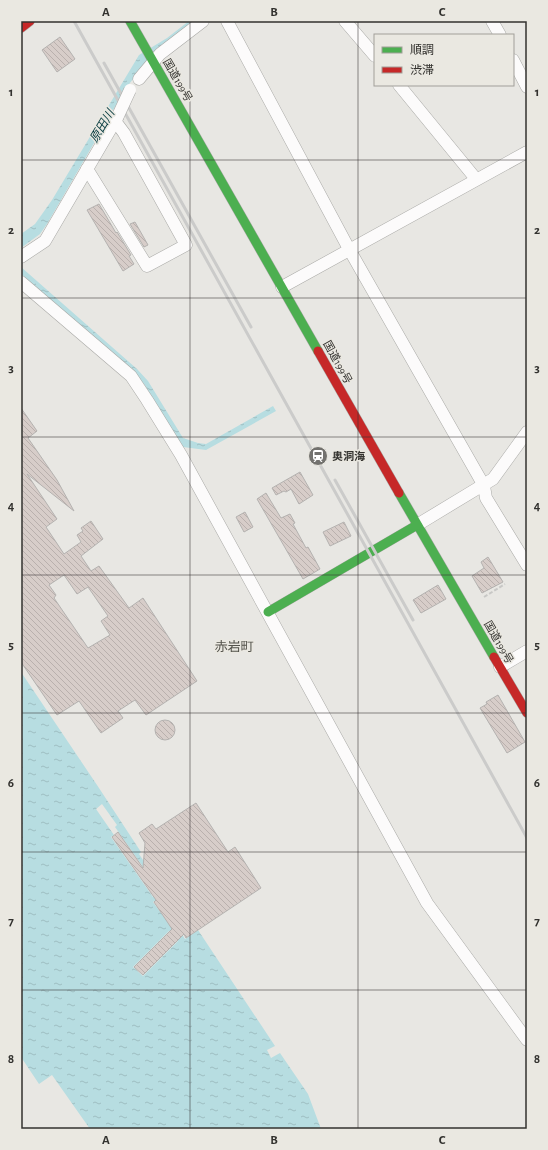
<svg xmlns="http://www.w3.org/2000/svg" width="548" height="1150" font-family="'Alegreya Sans','Noto Sans JP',sans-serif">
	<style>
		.water { fill: url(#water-ripples); fill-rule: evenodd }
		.building { fill: url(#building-back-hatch); stroke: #b4b2b0; fill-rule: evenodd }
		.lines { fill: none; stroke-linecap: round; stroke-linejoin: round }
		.street-casing { stroke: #a9a9a6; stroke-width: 13 }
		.fast-casing { stroke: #a9a9a6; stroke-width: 10 }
		.jam-casing { stroke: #a9a9a6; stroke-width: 10 }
		.path { stroke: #c8c8c6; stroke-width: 2; stroke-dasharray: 4 2; stroke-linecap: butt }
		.street { stroke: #fcfbfb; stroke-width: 12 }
		.fast { stroke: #4caf50; stroke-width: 9 }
		.jam { stroke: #c62828; stroke-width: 9 }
		.rail { stroke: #cbcbca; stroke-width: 3 }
		.street-bridge-casing { stroke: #a9a9a6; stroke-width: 13; stroke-linecap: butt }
		.street-bridge { stroke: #fcfbfb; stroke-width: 12 }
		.grid { fill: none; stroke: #33322f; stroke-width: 1; stroke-opacity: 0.55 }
		.labels { text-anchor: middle; stroke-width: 3; stroke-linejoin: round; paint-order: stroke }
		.street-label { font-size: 11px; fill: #33322f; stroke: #eae8e1 }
		.poi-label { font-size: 11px; font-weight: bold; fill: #33322f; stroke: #eae8e1; text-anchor: start }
		.water-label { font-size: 12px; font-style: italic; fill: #03393e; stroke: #eae8e1 }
		.quarter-label { font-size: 13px; fill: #54534c; stroke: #eae8e1 }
		.neatline { fill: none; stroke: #33322f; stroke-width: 1.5 }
		.grid-label { font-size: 13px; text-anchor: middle; font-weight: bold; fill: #33322f }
	</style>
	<defs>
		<pattern id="water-ripples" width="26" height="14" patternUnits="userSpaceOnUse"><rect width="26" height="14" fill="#b7dde1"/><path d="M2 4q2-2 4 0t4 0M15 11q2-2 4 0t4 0" fill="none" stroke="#9ebec1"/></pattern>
		<pattern id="building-back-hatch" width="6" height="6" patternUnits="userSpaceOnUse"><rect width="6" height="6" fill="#d7cdc9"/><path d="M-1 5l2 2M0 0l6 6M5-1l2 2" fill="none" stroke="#b9b0ad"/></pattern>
	</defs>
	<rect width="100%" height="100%" fill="#e8e7e3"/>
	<!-- water -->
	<g class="water">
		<polygon points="189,21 197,21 144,65 126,88 47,224 40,234 21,248 21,234 35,224 52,200 139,55 167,38"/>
		<polygon points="21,267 137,369 148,381 183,438 198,443 206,444 273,406 276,411 206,450 183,447 144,384 133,371 21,274"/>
		<path d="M 21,672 L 97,785 L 141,852 L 139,854 L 165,893 L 153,902 L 166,920 L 179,911 L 172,918 L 185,939 L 198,930 L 275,1046 L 267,1050 L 271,1058 L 280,1053 L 308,1094 L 321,1129 L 90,1129 L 52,1075 L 39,1084 L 21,1057 ZM 102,804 L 117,825 L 115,827 L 160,891 L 153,897 L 111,837 L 114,835 L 96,809 ZM 169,931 L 178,941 L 143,976 L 133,967 Z"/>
	</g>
	<!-- building -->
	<g class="building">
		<polygon points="60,37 75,59 57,72 42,50"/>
		<polygon points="99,204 116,233 117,232 131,255 129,256 134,264 123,271 87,210"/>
		<polygon points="135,222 148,245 144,247 130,224"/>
		<path d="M 21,408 L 37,431 L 28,438 L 57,480 L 74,511 L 27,474 L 57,519 L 46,527 L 64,554 L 81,542 L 77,535 L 83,531 L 81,528 L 91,521 L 103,539 L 81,556 L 91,571 L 99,566 L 129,608 L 143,598 L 197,681 L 146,715 L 135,700 L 118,711 L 123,718 L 101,733 L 79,701 L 57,715 L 21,662 ZM 64,575 L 77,594 L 88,587 L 108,616 L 101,621 L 110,635 L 88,648 L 54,598 L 56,595 L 49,585 Z"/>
		<polygon points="300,472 313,495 299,504 291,489 286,492 284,491 276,495 272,488"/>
		<polygon points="266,493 281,518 290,514 295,523 293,524 306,548 308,547 320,569 303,579 257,499"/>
		<polygon points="245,512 253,527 244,532 236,517"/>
		<polygon points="344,522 351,536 330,546 323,532"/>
		<polygon points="488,557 503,582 482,593 472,576 484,568 481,562"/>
		<polygon points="438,585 446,599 421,613 413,600"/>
		<polygon points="498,695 525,742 507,753 480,708 487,704 486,702"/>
		<circle cx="165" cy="730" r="10"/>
		<polygon points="196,803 228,852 235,847 261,888 186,938 184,934 143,975 134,967 172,929 154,902 156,900 112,837 118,832 143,868 145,843 139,833 152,824 156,829"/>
	</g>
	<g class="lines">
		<!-- street casing -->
		<g class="street-casing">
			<g id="street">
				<polyline points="227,21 349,249 479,477 484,486 486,498 527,565"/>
				<polyline points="345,21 375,56"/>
				<polyline points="492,21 500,35"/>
				<polyline points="513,60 527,87"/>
				<polyline points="139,79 160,54 203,21"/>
				<polyline points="399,85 476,179"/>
				<polyline points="87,169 147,266 186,245 124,133 115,121"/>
				<polyline points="21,257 45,241 117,118"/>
				<polyline points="21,282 131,376 147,400 181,455 427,903 527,1040"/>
				<polyline points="282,287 527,152"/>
				<polyline points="417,525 493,479 527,432"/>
				<polyline points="500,667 527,651"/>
			</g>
		</g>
		<!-- fast casing -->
		<g class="fast-casing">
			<g id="fast">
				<polyline points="130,21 318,351"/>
				<polyline points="399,493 494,657"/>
				<polyline points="268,612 417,525"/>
			</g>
		</g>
		<!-- jam casing -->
		<g class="jam-casing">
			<g id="jam">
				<polyline points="21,28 30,21"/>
				<polyline points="318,351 399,493"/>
				<polyline points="494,657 527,713"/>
			</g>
		</g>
		<!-- path -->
		<polyline class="path" points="484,597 505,584"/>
		<!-- street -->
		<use href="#street" class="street"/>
		<!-- fast -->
		<use href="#fast" class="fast"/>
		<!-- jam -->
		<use href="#jam" class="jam"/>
		<!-- rail -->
		<g class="rail">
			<polyline points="74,21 527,838"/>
			<polyline points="104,63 251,327"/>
			<polyline points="335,480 413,620"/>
		</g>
		<!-- street-bridge casing -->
		<g class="street-bridge-casing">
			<polyline id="street-bridge" points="117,118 130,90"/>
		</g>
		<!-- street-bridge -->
		<use href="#street-bridge" class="street-bridge"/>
	</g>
	<!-- grid -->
	<path class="grid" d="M 190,21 L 190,1129M 358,21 L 358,1129M 21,160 L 527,160M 21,298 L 527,298M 21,437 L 527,437M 21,575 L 527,575M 21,713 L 527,713M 21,852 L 527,852M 21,990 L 527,990"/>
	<!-- icons -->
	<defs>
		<g id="station-disc" transform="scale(1)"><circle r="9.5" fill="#72716e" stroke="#eae8e1"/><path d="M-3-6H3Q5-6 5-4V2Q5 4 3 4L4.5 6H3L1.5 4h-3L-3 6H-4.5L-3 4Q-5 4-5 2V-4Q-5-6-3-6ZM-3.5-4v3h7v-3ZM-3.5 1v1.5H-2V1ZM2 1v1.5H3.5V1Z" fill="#fff"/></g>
	</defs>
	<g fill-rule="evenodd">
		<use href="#station-disc" x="318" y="456"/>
	</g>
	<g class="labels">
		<!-- street labels -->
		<g class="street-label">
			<text transform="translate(178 80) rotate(60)" y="4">国道199号</text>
			<text transform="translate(338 362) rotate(61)" y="4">国道199号</text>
			<text transform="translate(499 642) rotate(60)" y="4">国道199号</text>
		</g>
		<!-- poi labels -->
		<g class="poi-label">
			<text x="332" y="460">奥洞海</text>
		</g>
		<!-- water labels -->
		<g class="water-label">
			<text transform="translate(102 126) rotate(-59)" y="4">原田川</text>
		</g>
		<!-- quarter labels -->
		<g class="quarter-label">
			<text x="234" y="651">赤岩町</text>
		</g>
	</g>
	<!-- border -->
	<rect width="548" height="1150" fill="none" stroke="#eae8e1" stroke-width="44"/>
	<!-- legend -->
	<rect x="374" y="34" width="140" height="52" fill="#eae8e1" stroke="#a19f9a"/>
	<rect x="382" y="47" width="20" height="6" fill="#4caf50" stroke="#a19f9a"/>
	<text x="410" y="54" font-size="12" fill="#33322f">順調</text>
	<rect x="382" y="67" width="20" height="6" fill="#c62828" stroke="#a19f9a"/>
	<text x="410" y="74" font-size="12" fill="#33322f">渋滞</text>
	<rect x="22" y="22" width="504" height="1106" class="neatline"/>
	<g class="grid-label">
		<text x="106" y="16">A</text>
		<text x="274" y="16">B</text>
		<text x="442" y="16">C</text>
		<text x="11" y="96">1</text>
		<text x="537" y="96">1</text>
		<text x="11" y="234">2</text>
		<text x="537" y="234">2</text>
		<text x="11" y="372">3</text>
		<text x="537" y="372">3</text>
		<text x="11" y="510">4</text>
		<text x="537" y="510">4</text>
		<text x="11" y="649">5</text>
		<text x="537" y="649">5</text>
		<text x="11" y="787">6</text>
		<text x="537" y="787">6</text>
		<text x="11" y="925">7</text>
		<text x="537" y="925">7</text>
		<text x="11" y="1063">8</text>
		<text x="537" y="1063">8</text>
		<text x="106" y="1144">A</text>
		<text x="274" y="1144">B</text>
		<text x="442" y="1144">C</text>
	</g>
</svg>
